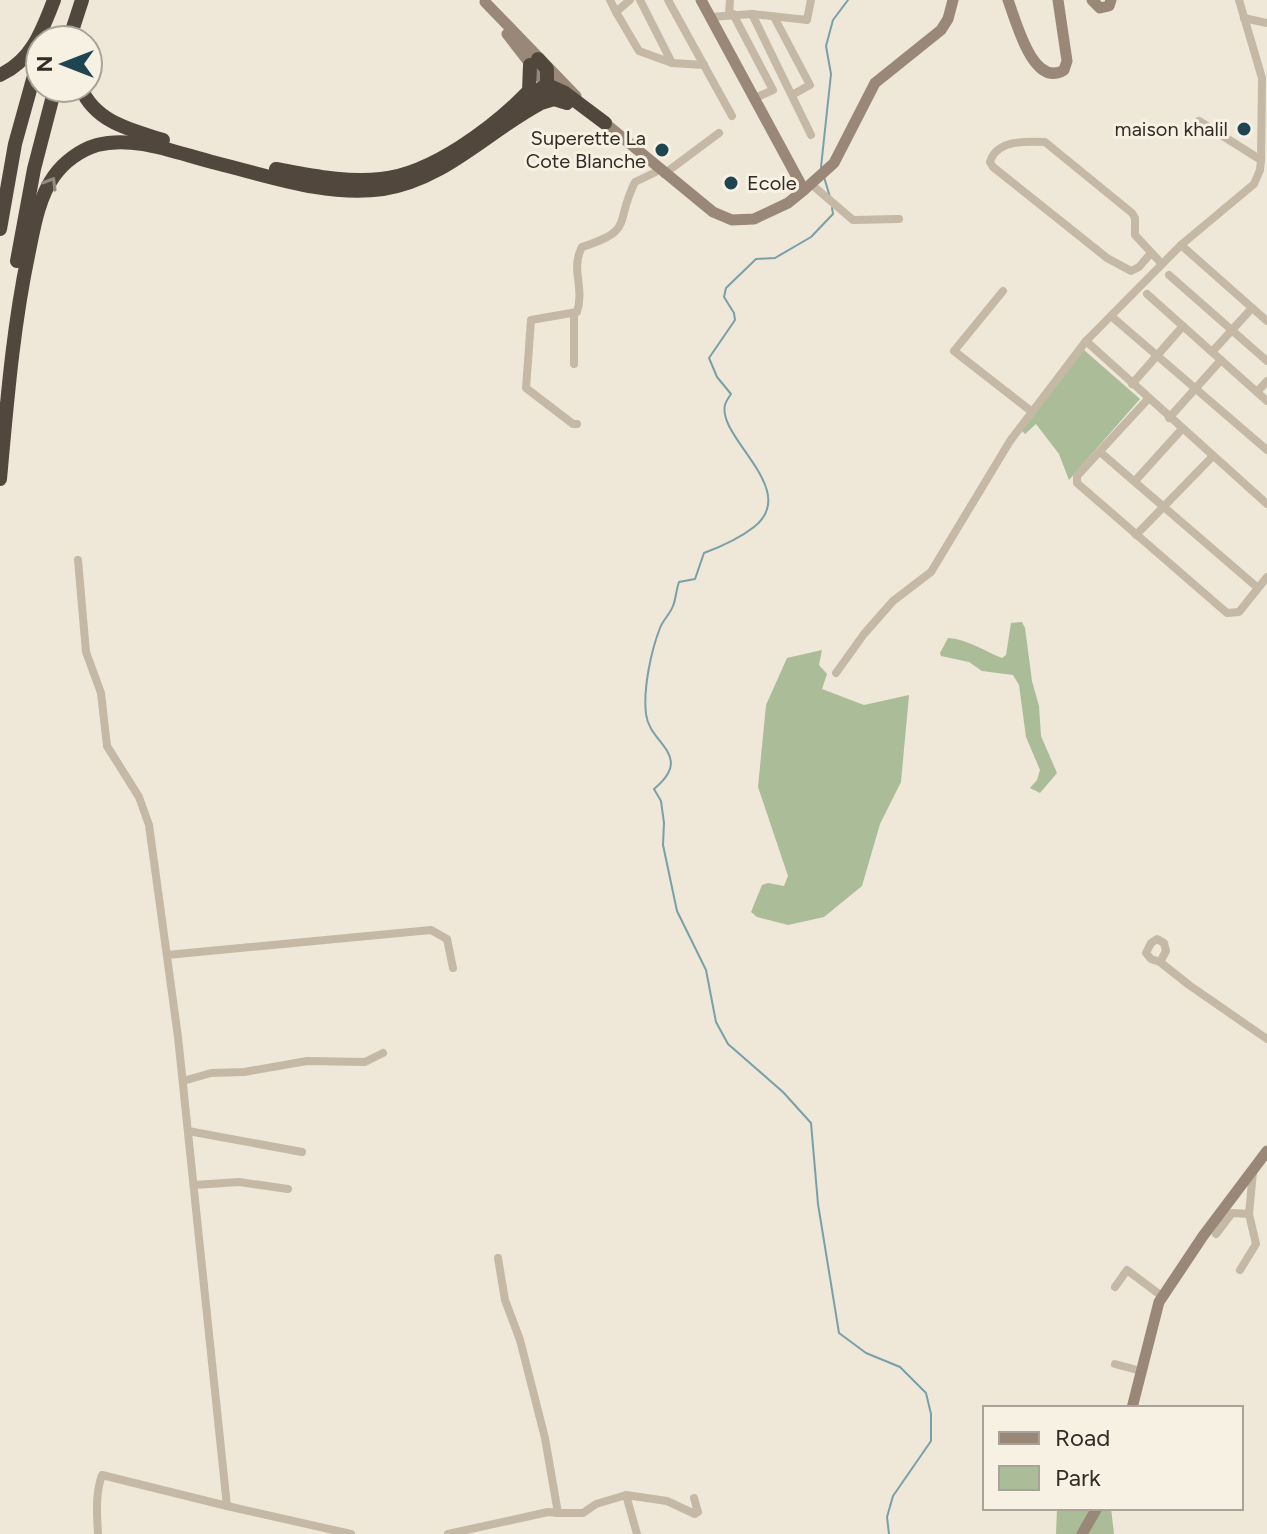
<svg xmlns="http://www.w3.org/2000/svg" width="1267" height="1534" font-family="Figtree,sans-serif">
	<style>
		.green { fill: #abbc99 }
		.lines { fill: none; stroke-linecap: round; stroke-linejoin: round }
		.stream { stroke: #79a0a9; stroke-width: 2 }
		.street { stroke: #c5b9a5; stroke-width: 8 }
		.secondary { stroke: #987; stroke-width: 11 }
		.highway { stroke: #52473d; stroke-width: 14 }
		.oneway { stroke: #948b80 }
		.poi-dot { fill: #1f4550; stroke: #f7f1e4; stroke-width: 3 }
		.labels { text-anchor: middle; stroke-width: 6; stroke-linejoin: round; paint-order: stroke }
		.poi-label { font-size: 20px; fill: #322b26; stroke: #f7f1e4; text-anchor: end }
	</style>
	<rect width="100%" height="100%" fill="#efe7d8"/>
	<!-- green -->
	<g class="green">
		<polygon points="1084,350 1140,399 1069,480 1059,454 1036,424 1025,434 1021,430"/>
		<path d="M 1022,622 L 1025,628 L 1032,681 L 1039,706 L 1041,736 L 1057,773 L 1040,793 L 1030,788 L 1037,780 L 1040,770 L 1026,737 L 1019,685 L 1013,675 L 982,671 L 969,662 L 941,656 L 940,653 L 948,638 C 967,639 984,651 1002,658 L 1006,655 L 1011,623 Z"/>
		<polygon points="822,650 819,665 827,674 822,689 864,705 909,695 901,782 880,824 862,886 824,917 788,925 757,917 751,912 762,885 768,883 784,886 788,876 758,787 766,705 787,658"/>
		<polygon points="1057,1508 1111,1508 1114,1534 1056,1534"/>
	</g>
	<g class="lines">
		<!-- stream -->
		<g class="stream">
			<polyline points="821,167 831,74 826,46 833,20 848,0"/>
			<polyline points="824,177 830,197"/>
			<path d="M 832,208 L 833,214 L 811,237 L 775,258 L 756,259 L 726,288 L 724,297 L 734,313 L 735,320 L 709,358 L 717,377 L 731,394 C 729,397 726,401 725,405 C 717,438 801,490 754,527 C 740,538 720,547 704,553 L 695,579 L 679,582 C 676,590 676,599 673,606 C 670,614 663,620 660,628 C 651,651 643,689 646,714 C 649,744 695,755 654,789 L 661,801 L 664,823 L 663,845 L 677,911 L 706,970 L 716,1022 L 728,1044 L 783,1092 L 811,1123 L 818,1204 L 839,1333 L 866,1353 L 900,1367 L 926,1393 L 931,1414 L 931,1441 L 893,1496 L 887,1517 L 889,1534"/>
		</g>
		<!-- street -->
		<g class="street">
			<polyline points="610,0 616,12 630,0"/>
			<polyline points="640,0 672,63"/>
			<polyline points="668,0 732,116"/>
			<polyline points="616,12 639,51 672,63 704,65"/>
			<polyline points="729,14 730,0"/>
			<polyline points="733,14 773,90 755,98"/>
			<polyline points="752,14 811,135"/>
			<polyline points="711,17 752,14 807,20 811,0"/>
			<polyline points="774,17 810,85 792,95"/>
			<polyline points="1244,18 1267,23"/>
			<polyline points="1199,121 1261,160"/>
			<polyline points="664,174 719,133"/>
			<polyline points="811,184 853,220 899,219"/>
			<polyline points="1181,245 1267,321"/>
			<path d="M 1151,253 L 1139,267 L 1131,271 L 1107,258 L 993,167 L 990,162 C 996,140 1026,141 1045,142 L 1132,213 L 1135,218 L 1135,235 L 1162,264"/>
			<polyline points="1169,275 1267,361"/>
			<polyline points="1003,291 954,351 1031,411"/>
			<polyline points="1147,294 1267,401"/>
			<polyline points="1111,316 1267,450"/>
			<polyline points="1086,341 1267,504"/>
			<polyline points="1212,352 1252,308"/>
			<polyline points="574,364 574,313"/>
			<polyline points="1132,384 1183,326"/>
			<polyline points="1257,392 1267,381"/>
			<polyline points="1148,399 1077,476 1077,483 1227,613 1239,612 1267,577"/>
			<polyline points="1169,418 1221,360"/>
			<path d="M 577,424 L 573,424 L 526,388 L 531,320 L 577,312 C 585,288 570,269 582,247 C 635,230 614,224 635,182 L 660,170"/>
			<polyline points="1100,452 1258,588"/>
			<polyline points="1135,481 1182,429"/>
			<polyline points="1136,535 1213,456"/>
			<path d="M 78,560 L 86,652 L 101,693 L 107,746 L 139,797 L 149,825 L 178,1037 L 227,1506 L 102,1475 C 95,1495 97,1514 98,1534"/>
			<polyline points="836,673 864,634 893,601 931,572 1010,441 1086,341 1181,245 1254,184 1260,170 1261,160 1262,78 1239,0"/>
			<polygon points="1157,939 1164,943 1166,951 1160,962 1151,959 1146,953 1151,943"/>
			<polyline points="167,955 431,930 447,939 453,968"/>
			<polyline points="1160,962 1189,985 1267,1039"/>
			<polyline points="183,1081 211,1073 244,1072 307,1061 365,1062 383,1053"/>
			<polyline points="188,1131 302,1152"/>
			<polyline points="194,1185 239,1182 288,1189"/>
			<polyline points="1216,1234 1232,1213 1249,1214"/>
			<polyline points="1240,1270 1256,1244 1249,1214 1253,1172"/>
			<polyline points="1115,1287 1127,1270 1163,1297"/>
			<polyline points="1115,1364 1141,1371"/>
			<polyline points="626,1495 637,1534"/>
			<polyline points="227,1506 351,1534"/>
			<polyline points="558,1513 583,1513 596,1504 626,1495 667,1501 695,1514 698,1512 694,1498"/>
			<polyline points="448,1534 548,1512 558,1513 545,1438 520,1340 505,1300 498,1258"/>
		</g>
		<!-- secondary -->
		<g class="secondary">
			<polyline points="701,0 804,190"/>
			<path d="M 1008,0 C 1016,21 1033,89 1064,70 L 1067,61 L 1058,0"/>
			<polyline points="1092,0 1100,8 1109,6 1111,0"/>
			<polyline points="485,2 576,96"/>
			<polyline points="507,34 548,87"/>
			<polyline points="600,119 713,212 732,220 754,219 788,203 804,190 834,163 875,83 941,30 948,19 953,0"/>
			<polyline points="1132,1408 1159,1302 1203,1236 1267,1151"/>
			<polyline points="1082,1534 1097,1508"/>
		</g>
		<!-- highway -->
		<g class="highway">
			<polyline points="69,40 82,0"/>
			<polyline points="538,59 547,69 547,85 543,92"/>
			<path d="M 0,75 C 32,60 42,31 54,0"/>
			<path d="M 81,88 C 95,122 131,130 163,140"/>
			<polyline points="524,98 547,85 565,93 605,123"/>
			<path d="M 276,169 C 311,175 345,183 381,179 C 432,174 494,127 529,91 L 530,65"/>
			<polyline points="0,229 15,144 40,54"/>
			<polyline points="17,261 34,169 55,88"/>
			<path d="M 0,479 C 7,402 13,326 29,251 C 34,226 39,197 54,176 C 64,162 80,150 97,145 C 135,135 179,154 216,163 C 269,176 327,197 383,189 C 444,180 488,131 541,103 L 554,99 L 567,103"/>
		</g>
	</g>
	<!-- one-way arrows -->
	<defs><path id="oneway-chevron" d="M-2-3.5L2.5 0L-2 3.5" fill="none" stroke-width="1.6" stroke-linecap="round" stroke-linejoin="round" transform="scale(2)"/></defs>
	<use class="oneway" href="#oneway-chevron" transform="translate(51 183) rotate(-59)"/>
	<!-- markers -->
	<g class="poi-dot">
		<circle cx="1244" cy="129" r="8"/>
		<circle cx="662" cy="150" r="8"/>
		<circle cx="731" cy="183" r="8"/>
	</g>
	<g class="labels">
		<!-- poi labels -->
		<g class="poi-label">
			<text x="1228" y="136">maison khalil</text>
			<text x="646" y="145">Superette La<tspan x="646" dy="23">Cote Blanche</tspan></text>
			<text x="747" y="190" text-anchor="start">Ecole</text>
		</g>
	</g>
	<!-- legend -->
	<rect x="983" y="1406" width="260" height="104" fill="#f7f1e4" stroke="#a8a298" stroke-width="2"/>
	<rect x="999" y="1432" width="40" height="12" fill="#998877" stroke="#a8a298" stroke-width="2"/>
	<text x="1055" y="1446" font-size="24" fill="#322b26">Road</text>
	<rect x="999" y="1466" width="40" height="24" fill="#abbc99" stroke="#a8a298" stroke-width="2"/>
	<text x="1055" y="1486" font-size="24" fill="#322b26">Park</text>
	<!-- north arrow -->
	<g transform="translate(64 64) rotate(270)"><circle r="38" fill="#f7f1e4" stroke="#a8a298" stroke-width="2"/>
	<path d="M0-6L14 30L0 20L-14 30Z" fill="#1f4550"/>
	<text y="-12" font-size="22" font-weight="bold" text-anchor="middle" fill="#322b26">N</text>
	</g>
</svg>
